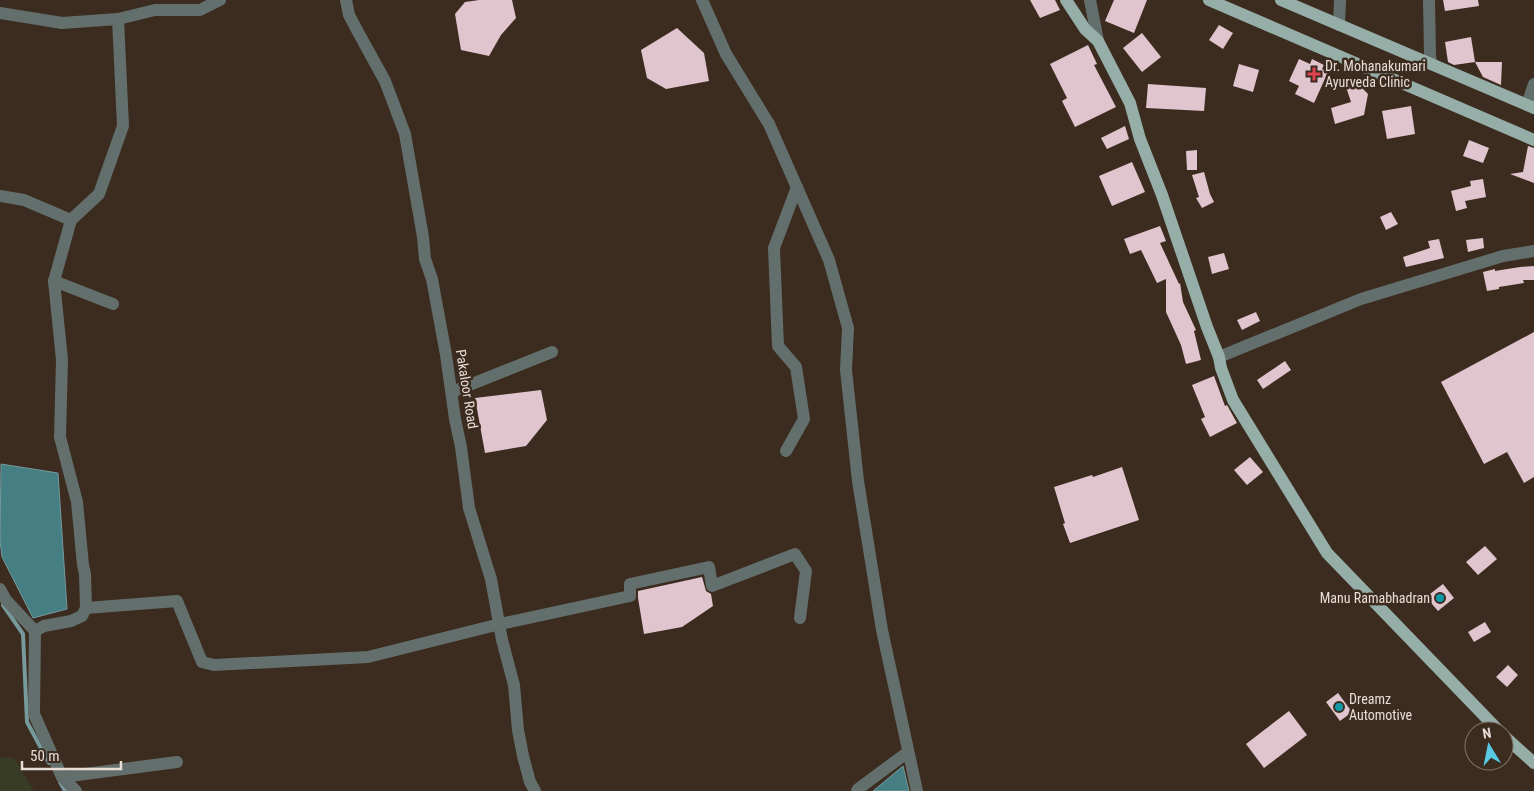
<svg xmlns="http://www.w3.org/2000/svg" width="1534" height="791" font-family="'Roboto Condensed',sans-serif">
	<style>
		.green { fill: #393c24 }
		.water { fill: #457e83; stroke: #769a9c }
		.lines { fill: none; stroke-linecap: round; stroke-linejoin: round }
		.stream { stroke: #769a9c; stroke-width: 4 }
		.building { fill: #e1c5ce }
		.minor { stroke: #636f6c; stroke-width: 12 }
		.major { stroke: #96aea8; stroke-width: 12 }
		.health-dot { fill: #e0444e; stroke: #3c2b1f; stroke-width: 2 }
		.culture-dot { fill: #0f9aa8; stroke: #3c2b1f; stroke-width: 2 }
		.labels { text-anchor: middle; stroke-width: 5; stroke-linejoin: round; paint-order: stroke }
		.poi-label { font-size: 14px; fill: #e8ddd5; stroke: #3c2b1f; text-anchor: start }
		.street-label { font-size: 14px; fill: #e8ddd5; stroke: #3c2b1f }
	</style>
	<rect width="100%" height="100%" fill="#3c2b1f"/>
	<!-- green -->
	<polygon class="green" points="0,757 14,758 34,791 0,791"/>
	<!-- water -->
	<g class="water">
		<polygon points="1,464 58,473 67,609 33,618 2,557 0,541"/>
		<polygon points="903,766 909,791 873,791"/>
	</g>
	<g class="lines">
		<!-- stream -->
		<g class="stream">
			<polyline points="3,605 23,634 27,722 49,763"/>
			<polyline points="60,782 65,791"/>
		</g>
	</g>
	<!-- building -->
	<g class="building">
		<polygon points="479,0 512,0 516,18 501,35 489,56 461,50 455,14 465,2"/>
		<polygon points="1030,0 1055,0 1060,10 1040,18"/>
		<polygon points="1114,0 1147,0 1134,33 1105,21"/>
		<polygon points="1443,0 1478,0 1479,6 1445,11"/>
		<polygon points="1219,25 1233,33 1223,49 1209,40"/>
		<polygon points="677,28 704,53 709,81 666,89 647,78 641,50"/>
		<polygon points="1142,33 1161,57 1142,72 1123,48"/>
		<polygon points="1471,37 1475,62 1454,65 1448,62 1445,42"/>
		<polygon points="1088,45 1097,64 1094,65 1116,107 1075,127 1062,101 1067,98 1050,64"/>
		<polygon points="1299,59 1310,64 1312,59 1324,65 1322,69 1328,72 1314,103 1295,94 1299,86 1289,81"/>
		<polygon points="1475,62 1502,62 1501,85 1483,77"/>
		<polygon points="1239,64 1259,70 1253,92 1233,86"/>
		<polygon points="1351,77 1368,94 1364,115 1335,124 1331,108 1351,102 1346,87"/>
		<polygon points="1148,84 1206,88 1204,111 1146,108"/>
		<polygon points="1411,106 1415,134 1387,139 1382,111"/>
		<polygon points="1125,126 1129,139 1107,149 1101,138"/>
		<polygon points="1469,140 1489,148 1483,163 1463,156"/>
		<polygon points="1528,146 1534,148 1534,183 1510,174 1523,172"/>
		<polygon points="1197,150 1197,170 1187,170 1186,151"/>
		<polygon points="1132,162 1145,192 1112,206 1099,176"/>
		<polygon points="1204,172 1210,194 1214,202 1202,208 1196,198 1199,197 1192,175"/>
		<polygon points="1483,179 1486,197 1465,201 1467,208 1456,211 1451,191 1471,186 1470,181"/>
		<polygon points="1391,212 1398,224 1386,230 1380,217"/>
		<polygon points="1160,226 1166,241 1160,243 1179,284 1180,283 1183,302 1196,330 1194,331 1201,360 1186,364 1181,345 1166,312 1166,279 1157,283 1141,250 1130,254 1124,239"/>
		<polygon points="1483,238 1484,248 1468,252 1466,240"/>
		<polygon points="1439,239 1444,258 1406,267 1403,257 1430,248 1428,241"/>
		<polygon points="1224,253 1229,269 1212,274 1208,257"/>
		<polygon points="1534,266 1534,280 1523,280 1524,283 1499,287 1499,289 1487,291 1483,272 1495,269 1495,271 1520,267"/>
		<polygon points="1256,312 1260,321 1242,330 1237,320"/>
		<polygon points="1534,332 1534,477 1524,483 1507,452 1484,464 1441,382"/>
		<polygon points="1285,361 1291,370 1263,389 1257,380"/>
		<polygon points="1214,376 1225,406 1227,405 1237,423 1210,437 1201,419 1205,417 1192,385"/>
		<polygon points="541,390 547,420 526,446 485,453 475,398"/>
		<polygon points="1250,457 1263,472 1247,485 1234,470"/>
		<polygon points="1122,467 1139,520 1070,543 1063,524 1065,523 1054,487 1092,475 1093,477"/>
		<polygon points="1485,546 1497,559 1478,575 1466,562"/>
		<polygon points="702,577 706,591 711,594 713,606 682,627 644,634 638,598 638,591"/>
		<polygon points="1443,584 1454,598 1438,611 1426,597"/>
		<polygon points="1485,622 1491,632 1474,642 1468,632"/>
		<polygon points="1508,665 1518,675 1507,687 1496,677"/>
		<polygon points="1338,693 1352,712 1340,721 1326,702"/>
		<polygon points="1289,711 1307,735 1264,768 1246,744"/>
	</g>
	<g class="lines">
		<!-- minor -->
		<g class="minor">
			<polyline points="346,0 349,15 358,32 385,81 405,134 423,237 425,259 432,279 446,355 455,419 461,447 469,508 491,579 502,640 514,685 518,730 523,756 530,782 535,791"/>
			<polyline points="702,0 726,54 769,124 829,260 848,328 846,370 858,481 882,630 917,791"/>
			<polyline points="1090,0 1098,41"/>
			<polyline points="1429,0 1430,55 1431,64"/>
			<polyline points="0,13 62,23 118,19 155,10 200,10 220,0"/>
			<polyline points="1339,25 1340,0"/>
			<polyline points="1527,105 1534,84"/>
			<polyline points="0,196 24,200 71,220 54,281 113,304"/>
			<polyline points="71,220 99,194 123,126 118,19"/>
			<polyline points="1219,357 1361,299 1503,256 1534,251"/>
			<polyline points="452,392 552,352"/>
			<polyline points="786,451 804,419 796,367 778,346 774,248 797,187"/>
			<polyline points="0,589 6,600 35,631 34,714 62,777 76,791"/>
			<polyline points="86,608 177,601 202,662 214,665 368,657 500,624 630,596 630,584 709,567 712,586 795,554 806,571 800,618"/>
			<polyline points="35,631 44,626 71,621 82,616 86,608 85,574 83,565 77,502 60,437 62,360 54,281"/>
			<polyline points="62,777 177,762"/>
			<polyline points="857,791 858,789 908,752"/>
		</g>
		<!-- major -->
		<g class="major">
			<polyline points="1066,0 1085,29 1098,41 1130,103 1140,139 1162,195 1207,327 1219,357 1221,368 1233,400 1327,553 1499,731"/>
			<polyline points="1209,0 1534,140"/>
			<polyline points="1281,0 1534,108"/>
			<polyline points="1504,736 1534,763"/>
		</g>
	</g>
	<!-- markers -->
	<path class="health-dot" d="M1311.5 66.5h5v5h5v5h-5v5h-5v-5h-5v-5h5z"/>
	<g class="culture-dot">
		<circle cx="1440" cy="598" r="5"/>
		<circle cx="1339" cy="707" r="5"/>
	</g>
	<g class="labels">
		<!-- poi labels -->
		<g class="poi-label">
			<text x="1325" y="71">Dr. Mohanakumari<tspan x="1325" dy="16">Ayurveda Clinic</tspan></text>
			<text x="1430" y="603" text-anchor="end">Manu Ramabhadran</text>
			<text x="1349" y="704">Dreamz<tspan x="1349" dy="16">Automotive</tspan></text>
		</g>
		<!-- street labels -->
		<g class="street-label">
			<text transform="translate(467 389) rotate(81)" y="5">Pakaloor Road</text>
		</g>
	</g>
	<!-- north arrow -->
	<g transform="translate(1489 746) rotate(350)"><circle r="24" fill="#3c2b1f" stroke="#817268"/>
	<path d="M0-4L9 19L0 12L-9 19Z" fill="#58c8e4"/>
	<text y="-8" font-size="14" font-weight="bold" text-anchor="middle" fill="#e8ddd5">N</text>
	</g>
	<!-- scale -->
	<path d="M22 761v8h99v-8" fill="none" stroke="#e8ddd5" stroke-width="2.5"/>
	<text x="30" y="761" font-size="15" fill="#e8ddd5" stroke="#3c2b1f" stroke-width="4" paint-order="stroke">50 m</text>
</svg>
